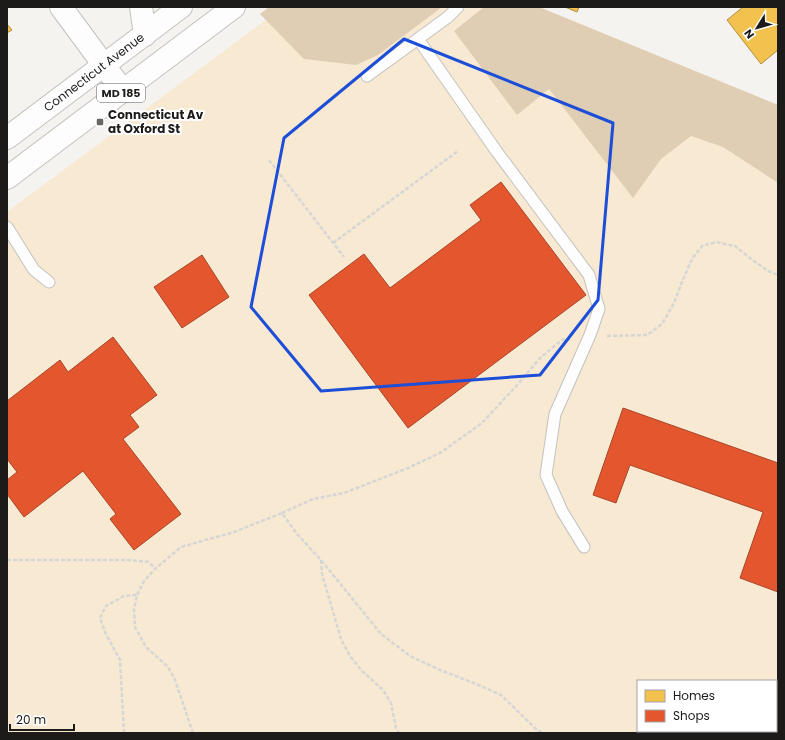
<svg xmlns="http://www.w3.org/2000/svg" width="785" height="740" font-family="Poppins,sans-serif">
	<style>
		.green { fill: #f8e9d3; fill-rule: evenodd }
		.forest { fill: #e0ceb4 }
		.homes { fill: #f2c14e; stroke: #b28f3e }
		.shops { fill: #e4572e; stroke: #a84528 }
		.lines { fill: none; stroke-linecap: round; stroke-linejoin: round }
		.service-casing { stroke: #c3c2bf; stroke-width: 13 }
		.minor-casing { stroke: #c3c2bf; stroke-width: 24 }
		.primary-casing { stroke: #c3c2bf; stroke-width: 24 }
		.path { stroke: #d6d6d5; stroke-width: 2.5; stroke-dasharray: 4 2; stroke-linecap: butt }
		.service { stroke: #fefdfd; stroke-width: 11 }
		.minor { stroke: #fefdfd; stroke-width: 22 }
		.primary { stroke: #fefdfd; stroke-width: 22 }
		.marked { fill: none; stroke: #1d4ed8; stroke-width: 3; stroke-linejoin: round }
		.poi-dot { fill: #696765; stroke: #fff; stroke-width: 1.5 }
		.labels { text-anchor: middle; stroke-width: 4; stroke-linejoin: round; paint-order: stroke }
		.shield { fill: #fff; stroke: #615f5f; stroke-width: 1 }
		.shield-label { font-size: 11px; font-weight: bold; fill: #1d1b1a }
		.street-label { font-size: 12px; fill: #1d1b1a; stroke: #fff }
		.poi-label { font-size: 12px; font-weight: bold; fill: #1d1b1a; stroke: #fff; text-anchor: start }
	</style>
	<rect width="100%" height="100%" fill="#f5f3f0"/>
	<!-- green -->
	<path class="green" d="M 283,7 L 539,7 L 778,105 L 778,733 L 7,733 L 7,212 ZM 638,681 L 776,681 L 776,731 L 638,731 Z"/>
	<!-- forest -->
	<g class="forest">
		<polygon points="269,7 442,7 378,55 356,65 304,59 260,14"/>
		<polygon points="484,7 539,7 778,105 778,183 723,147 691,136 661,159 633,198 549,89 517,115 454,31"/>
	</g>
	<!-- homes -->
	<g class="homes">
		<polygon points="565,7 579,7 577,12"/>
		<polygon points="743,7 778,7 778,50 761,64 727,20"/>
		<polygon points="7,24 12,30 7,33"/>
	</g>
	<!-- shops -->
	<g class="shops">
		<polygon points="501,182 586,295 408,428 309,295 364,254 390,288 481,220 470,205"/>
		<polygon points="202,255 229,297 182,328 154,287"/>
		<polygon points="113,337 157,395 130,415 139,427 123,439 181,514 134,550 110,519 116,514 83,471 24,517 7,494 7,480 17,472 7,459 7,401 60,360 68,372"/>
		<polygon points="623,408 778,463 778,592 740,578 763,512 630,465 616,503 593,495"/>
	</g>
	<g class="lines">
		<!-- service casing -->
		<g class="service-casing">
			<g id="service">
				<polyline points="418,39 497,152 589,275 599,309 590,335 555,414 546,475 562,511 584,547"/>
				<polyline points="367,76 448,17 458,7"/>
				<polyline points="7,227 34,270 49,282"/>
			</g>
		</g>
		<!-- minor casing -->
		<g class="minor-casing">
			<g id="minor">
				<polyline points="61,7 123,91"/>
				<polyline points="141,7 145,35"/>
			</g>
		</g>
		<!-- primary casing -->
		<g class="primary-casing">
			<g id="primary">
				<path id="s1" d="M 7,138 L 181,7"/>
				<polyline points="7,178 234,7"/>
			</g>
		</g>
		<!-- path -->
		<g class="path">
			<polyline points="269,160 344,257"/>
			<polyline points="333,243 458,151"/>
			<polyline points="607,336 647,335 662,324 674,303 682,282 692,259 702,246 716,242 735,246 751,259 768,271 778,275"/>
			<polyline points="282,513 313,499 344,493 408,468 440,453 482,423 518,384 540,358 562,340 570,339"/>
			<polyline points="7,560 129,560 149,562 155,569"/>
			<polyline points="321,560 322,574 341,639 350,656 362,671 383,690 391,703 396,728 399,733"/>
			<polyline points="124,733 120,660 105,632 100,618 106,606 124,596 137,595"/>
			<polyline points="193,733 175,680 168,667 146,647 135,627 134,609 137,595 144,581 155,569 181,547 234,532 282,513 297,534 321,560 381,634 410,656 440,670 474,683 501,695 535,728 542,733"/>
		</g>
		<!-- service -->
		<use href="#service" class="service"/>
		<!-- minor -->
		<use href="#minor" class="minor"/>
		<!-- primary -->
		<use href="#primary" class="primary"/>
	</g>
	<!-- marked area -->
	<path class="marked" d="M 404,39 L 613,123 L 598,300 L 540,375 L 321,391 L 251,307 L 284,138 Z"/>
	<!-- markers -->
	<rect class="poi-dot" x="96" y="118" width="8" height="8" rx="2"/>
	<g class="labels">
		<!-- shield labels -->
		<rect class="shield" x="97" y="84" width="48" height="18" rx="3"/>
		<g class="shield-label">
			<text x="121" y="97">MD 185</text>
		</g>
		<!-- street labels -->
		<g class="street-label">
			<text dy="4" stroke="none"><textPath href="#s1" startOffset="109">Connecticut Avenue</textPath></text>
		</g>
		<!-- poi labels -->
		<g class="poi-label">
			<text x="108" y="119">Connecticut Av<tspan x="108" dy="14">at Oxford St</tspan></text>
		</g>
	</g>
	<!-- border -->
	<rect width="785" height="740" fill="none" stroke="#1d1b1a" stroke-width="16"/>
	<!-- legend -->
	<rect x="637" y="680" width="140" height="52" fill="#ffffff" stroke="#a5a4a3"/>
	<rect x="645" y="690" width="20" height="12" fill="#f2c14e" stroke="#a5a4a3"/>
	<text x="673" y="700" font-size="12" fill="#1d1b1a">Homes</text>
	<rect x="645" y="710" width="20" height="12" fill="#e4572e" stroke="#a5a4a3"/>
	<text x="673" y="720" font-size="12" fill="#1d1b1a">Shops</text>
	<!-- north arrow -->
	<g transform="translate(757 28) rotate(233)" stroke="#ffffff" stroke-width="3" paint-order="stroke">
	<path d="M0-3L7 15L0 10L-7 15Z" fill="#1d1b1a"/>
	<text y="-6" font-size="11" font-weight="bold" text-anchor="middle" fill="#1d1b1a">N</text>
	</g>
	<!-- scale -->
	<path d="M10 724v6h64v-6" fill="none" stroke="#1d1b1a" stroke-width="2"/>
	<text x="16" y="724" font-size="12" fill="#1d1b1a" stroke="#ffffff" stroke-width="3" paint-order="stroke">20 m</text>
</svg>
